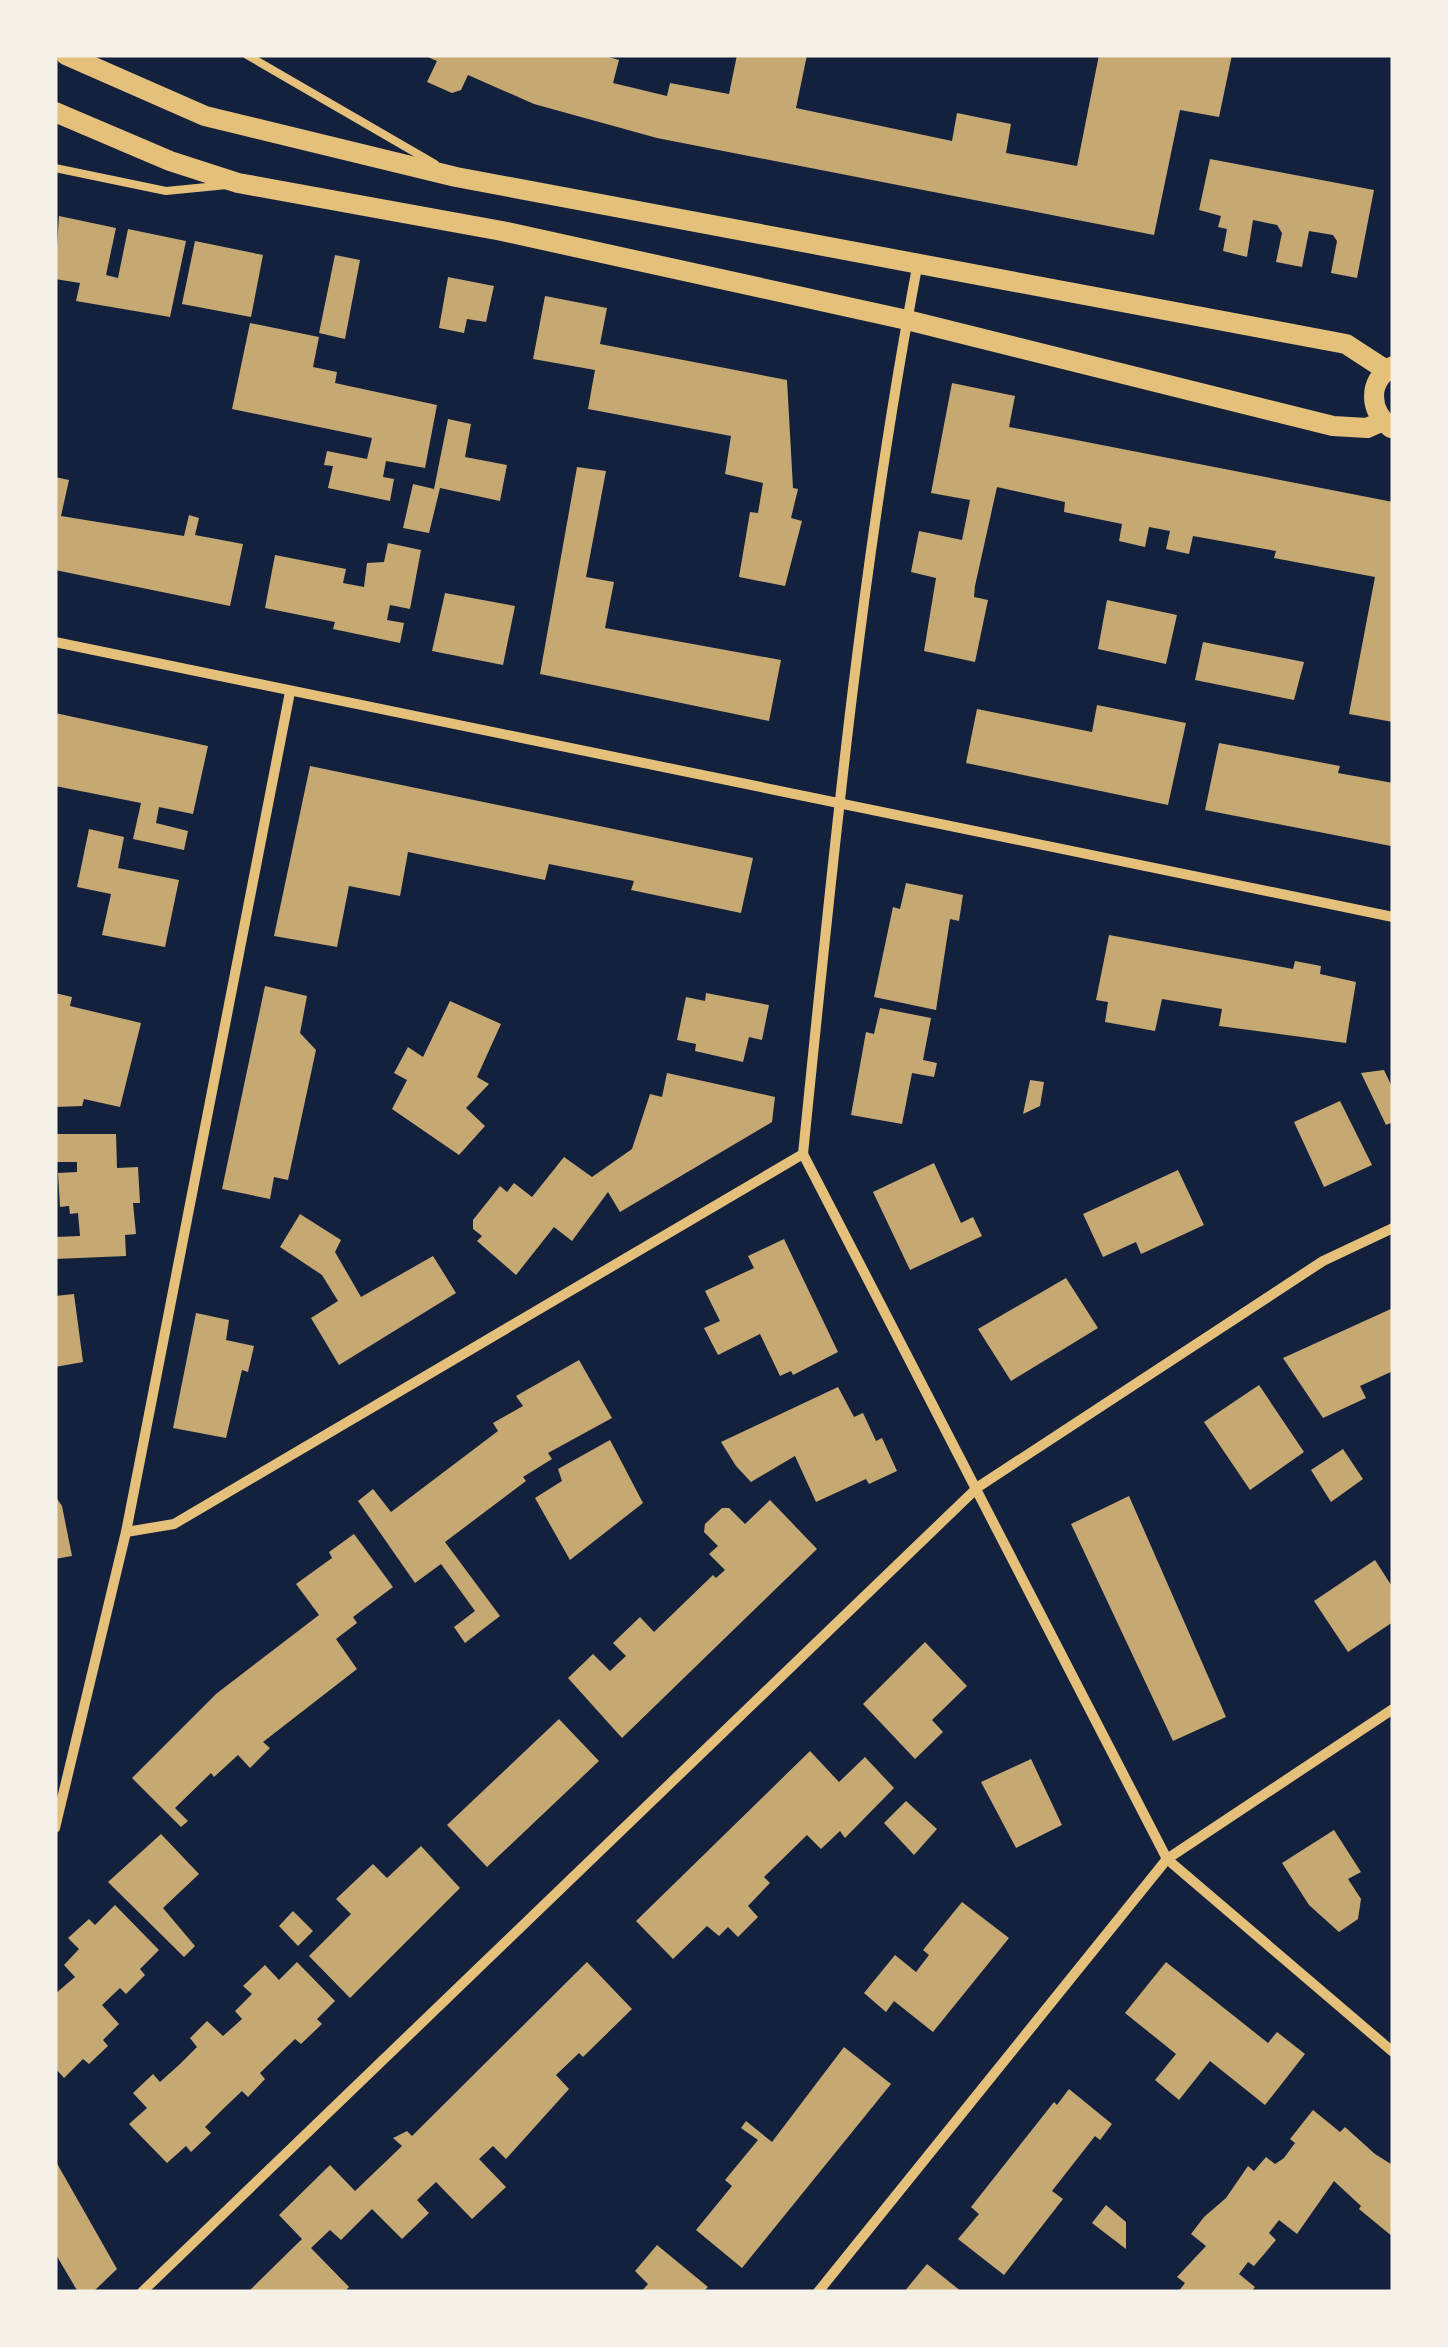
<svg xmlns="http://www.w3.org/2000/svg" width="1448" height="2347" font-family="'Noto Sans',sans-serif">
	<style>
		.building { fill: #c6a872 }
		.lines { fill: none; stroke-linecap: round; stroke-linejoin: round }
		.service { stroke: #e5c07b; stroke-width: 8 }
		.minor { stroke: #e5c07b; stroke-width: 10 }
		.secondary { stroke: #e5c07b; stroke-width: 20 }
	</style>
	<rect width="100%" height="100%" fill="#14213d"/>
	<!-- building -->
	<g class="building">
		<polygon points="423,55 602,55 619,60 613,83 667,96 670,83 729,94 737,55 807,55 796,108 952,141 957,113 1011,124 1006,153 1077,166 1099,55 1232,55 1219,117 1180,110 1154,235 657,138 534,104 468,75 461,90 452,93 427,82 437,61"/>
		<polygon points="1210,159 1374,190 1357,278 1331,273 1337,241 1333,235 1309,231 1302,267 1276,262 1282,233 1277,225 1253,220 1247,257 1223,251 1227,229 1218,227 1221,216 1199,210"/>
		<polygon points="59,216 116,228 106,275 118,278 128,229 186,241 170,317 76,301 80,283 55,279"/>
		<polygon points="195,241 263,255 251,317 182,304"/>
		<polygon points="335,255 360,260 345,339 319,333"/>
		<polygon points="448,277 494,286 486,322 467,319 464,333 439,328"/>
		<polygon points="545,296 607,308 600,344 787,380 793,488 798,489 791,518 802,521 785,586 739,577 750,512 758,513 763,483 725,474 731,436 588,409 595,370 533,359"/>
		<polygon points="250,323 319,337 313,367 337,372 335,383 437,405 425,468 386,461 383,477 394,479 390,501 328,488 333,466 324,465 327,451 367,459 372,438 232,409"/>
		<polygon points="952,383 1015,396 1009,427 1393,502 1393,722 1349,714 1375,577 1274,558 1276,551 1193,536 1189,554 1166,549 1170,531 1149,527 1145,547 1119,541 1122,524 1064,512 1065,502 997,487 975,586 974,597 988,600 975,662 924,651 936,578 911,572 919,531 962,540 970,500 931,493"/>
		<polygon points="448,419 471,424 465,457 507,465 500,501 440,488 429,533 403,528 413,484 434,489"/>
		<polygon points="577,467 606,471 586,577 614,582 605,628 781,660 769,721 540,674"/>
		<polygon points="55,477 69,480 61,516 184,536 189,515 199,518 195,535 243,544 230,606 55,570"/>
		<polygon points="388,543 421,550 410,609 390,605 387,620 404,623 400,643 333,629 335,622 265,608 275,555 346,569 343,583 364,587 367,563 384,562"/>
		<polygon points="445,593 515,606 503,665 432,651"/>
		<polygon points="1107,600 1177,615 1166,664 1098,649"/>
		<polygon points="1203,642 1304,662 1294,700 1195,680"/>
		<polygon points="1097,705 1186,723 1168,805 966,763 977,709 1092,732"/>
		<polygon points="55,713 208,746 193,814 159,807 156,823 188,831 184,850 133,839 141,803 55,786"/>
		<polygon points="1219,743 1340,766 1338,773 1393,783 1391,846 1205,810"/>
		<polygon points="310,766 753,858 741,913 631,890 634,881 549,864 545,880 408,852 400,896 349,886 337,947 274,936"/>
		<polygon points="89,829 124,837 118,868 179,880 165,947 102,935 111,894 77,887"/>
		<polygon points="906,883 963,895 959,921 950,919 936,1010 874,997 893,907 900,909"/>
		<polygon points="1109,935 1293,969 1295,961 1321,966 1320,974 1356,982 1346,1043 1219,1026 1222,1009 1162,999 1155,1031 1105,1022 1108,1002 1096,1000"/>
		<polygon points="265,986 307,996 300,1033 316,1050 288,1180 274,1177 270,1199 222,1189"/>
		<polygon points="55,993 72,997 70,1006 141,1023 120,1107 84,1099 82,1106 55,1107"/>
		<polygon points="706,993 769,1005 762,1040 749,1037 743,1062 695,1051 696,1044 677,1040 686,997 705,1001"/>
		<polygon points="450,1001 501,1024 477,1077 489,1084 466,1108 485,1126 459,1155 392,1109 407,1080 394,1073 408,1047 423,1057"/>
		<polygon points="880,1008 931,1018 923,1060 937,1063 934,1077 912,1073 902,1124 851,1115 866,1032 874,1034"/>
		<polygon points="1384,1070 1393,1089 1393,1122 1386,1125 1361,1073"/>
		<polygon points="667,1073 775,1097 772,1122 620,1212 608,1192 572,1241 554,1227 516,1275 477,1241 482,1236 473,1229 473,1220 500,1186 507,1192 514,1183 532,1197 564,1157 592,1177 632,1149 650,1094 662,1097"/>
		<polygon points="1030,1080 1044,1082 1040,1106 1023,1114"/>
		<polygon points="1340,1101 1372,1165 1324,1187 1294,1122"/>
		<polygon points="55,1134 116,1134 117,1168 138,1167 140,1203 133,1203 136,1234 125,1235 126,1256 55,1259 55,1237 80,1236 78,1213 70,1214 69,1206 60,1207 58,1173 77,1172 77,1162 55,1162"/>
		<polygon points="934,1163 961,1223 973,1217 982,1236 910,1270 873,1192"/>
		<polygon points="1178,1170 1204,1225 1141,1254 1136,1242 1103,1257 1083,1214"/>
		<polygon points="300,1214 341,1240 335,1252 361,1297 433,1256 456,1293 339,1365 311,1318 338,1301 322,1275 280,1247"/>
		<polygon points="784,1239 838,1352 793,1375 791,1371 780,1376 760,1334 718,1355 704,1328 720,1321 705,1291 754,1268 748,1256"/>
		<polygon points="1066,1278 1098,1328 1011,1381 978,1329"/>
		<polygon points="74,1294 83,1362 55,1367 55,1296"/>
		<polygon points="1393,1308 1393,1371 1360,1386 1366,1398 1323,1418 1283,1358"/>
		<polygon points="196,1313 229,1320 226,1340 254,1346 248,1372 242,1370 226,1438 173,1428"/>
		<polygon points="579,1360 612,1418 548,1453 552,1459 523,1477 526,1481 445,1542 500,1616 465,1643 454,1627 475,1611 441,1564 415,1583 358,1501 373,1489 391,1512 498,1431 493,1423 523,1406 516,1396"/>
		<polygon points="1259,1385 1304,1452 1250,1490 1204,1422"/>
		<polygon points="838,1387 854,1417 863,1413 876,1441 882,1438 897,1471 869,1484 866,1479 816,1502 795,1456 751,1482 736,1466 721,1442"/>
		<polygon points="610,1440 643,1503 570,1560 535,1498 562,1481 558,1469"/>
		<polygon points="1343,1449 1363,1479 1331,1502 1311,1470"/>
		<polygon points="55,1496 62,1506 72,1556 55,1559"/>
		<polygon points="1129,1496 1226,1717 1173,1741 1071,1524"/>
		<polygon points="770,1500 817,1549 622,1738 568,1678 593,1654 610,1671 626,1656 613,1643 640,1617 654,1632 713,1575 716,1578 725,1570 709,1554 718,1546 704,1532 705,1524 722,1508 729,1508 745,1524"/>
		<polygon points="354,1534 393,1587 353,1617 357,1623 336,1639 357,1669 263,1742 270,1748 250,1768 238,1755 214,1777 211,1773 175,1808 188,1821 181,1827 132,1778 216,1694 319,1615 296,1584 332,1558 329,1552"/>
		<polygon points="1375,1560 1393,1588 1393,1622 1348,1652 1314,1601"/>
		<polygon points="925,1642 967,1686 932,1720 943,1732 915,1759 863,1704"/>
		<polygon points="559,1719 599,1761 487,1867 447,1825"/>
		<polygon points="810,1751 839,1782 865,1757 894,1788 845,1838 840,1831 821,1849 807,1835 764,1877 770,1883 748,1906 758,1917 738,1937 728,1927 719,1936 707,1926 673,1959 636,1921"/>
		<polygon points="1031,1759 1062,1825 1016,1848 981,1782"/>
		<polygon points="906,1801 937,1829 914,1855 884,1823"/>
		<polygon points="1334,1830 1361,1872 1348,1879 1361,1899 1358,1919 1339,1932 1309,1905 1282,1863"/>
		<polygon points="161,1834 199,1874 163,1908 195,1946 184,1957 108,1882"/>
		<polygon points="421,1846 460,1888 350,1998 309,1956 351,1914 336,1899 373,1864 387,1878"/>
		<polygon points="962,1902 1009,1938 933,2032 894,2001 886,2012 864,1993 895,1955 916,1972 929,1955 923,1950"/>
		<polygon points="115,1905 159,1950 140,1969 145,1975 126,1994 120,1988 102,2005 119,2024 103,2040 108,2046 89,2064 83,2059 64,2078 55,2068 55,1994 75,1977 64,1965 79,1949 68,1938 89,1919 95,1925"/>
		<polygon points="293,1911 313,1931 298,1946 279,1926"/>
		<polygon points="297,1962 335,2001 317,2019 322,2024 301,2044 295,2039 260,2073 265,2079 248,2097 242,2091 223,2109 205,2127 211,2133 191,2152 186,2146 167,2163 129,2124 147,2108 133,2093 153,2074 160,2082 180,2064 197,2047 190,2038 207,2021 223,2036 242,2019 235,2011 252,1994 243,1986 265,1965 279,1980"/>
		<polygon points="587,1962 632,2009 583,2057 579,2053 556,2075 569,2089 506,2159 493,2146 479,2159 506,2187 472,2219 436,2182 417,2200 429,2213 402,2239 372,2209 341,2240 330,2230 311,2248 349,2287 344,2292 248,2292 302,2239 279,2215 330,2165 355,2191 402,2146 393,2138 407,2131 412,2136"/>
		<polygon points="1166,1962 1268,2043 1277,2032 1305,2054 1265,2105 1210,2061 1179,2100 1155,2080 1176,2054 1125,2013"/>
		<polygon points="844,2047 891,2084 742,2268 696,2230 732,2186 725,2180 758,2140 741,2128 746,2121 772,2142"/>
		<polygon points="1069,2089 1112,2124 1100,2140 1095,2136 1052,2191 1063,2199 1004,2275 958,2239 979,2214 971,2207 1054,2102 1057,2105"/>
		<polygon points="1313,2110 1340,2132 1345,2127 1375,2154 1391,2164 1393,2160 1393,2237 1359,2209 1361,2206 1334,2181 1297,2234 1279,2220 1269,2233 1276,2240 1254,2266 1248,2262 1239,2274 1255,2287 1251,2292 1178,2292 1185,2283 1177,2277 1206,2246 1191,2234 1204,2217 1226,2198 1248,2166 1254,2171 1266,2157 1275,2164 1284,2158 1295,2143 1290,2139"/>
		<polygon points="55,2160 117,2269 93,2292 78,2292 55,2253"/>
		<polygon points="1106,2205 1126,2222 1126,2249 1092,2223"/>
		<polygon points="657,2245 708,2287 703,2292 641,2292 648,2284 635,2271"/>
		<polygon points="927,2264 962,2292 904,2292"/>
	</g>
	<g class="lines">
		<!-- service -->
		<g class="service">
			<polyline points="247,55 435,164"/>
			<polyline points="55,168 166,191 227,185"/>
		</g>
		<!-- minor -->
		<g class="minor">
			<polyline points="55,642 1393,917"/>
			<polyline points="803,1154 1167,1859 1393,2052"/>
			<path d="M 126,1532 L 174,1524 L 803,1154 C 833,856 862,557 918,262"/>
			<polyline points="55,1828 126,1532 290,692"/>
			<polyline points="142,2292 978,1487 1323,1261 1393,1228"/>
			<polyline points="818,2292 1167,1859 1393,1709"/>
		</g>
		<!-- secondary -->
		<g class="secondary">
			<polyline points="66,55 205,116 456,177 1346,344 1386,370"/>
			<polyline points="55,112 170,161 238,183 502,231 907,320 1333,426 1367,428 1383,421"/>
			<path d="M 1391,428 C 1369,410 1367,382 1393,366"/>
		</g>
	</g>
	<!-- border -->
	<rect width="1448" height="2347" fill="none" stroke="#f6f1e7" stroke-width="115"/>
</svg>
